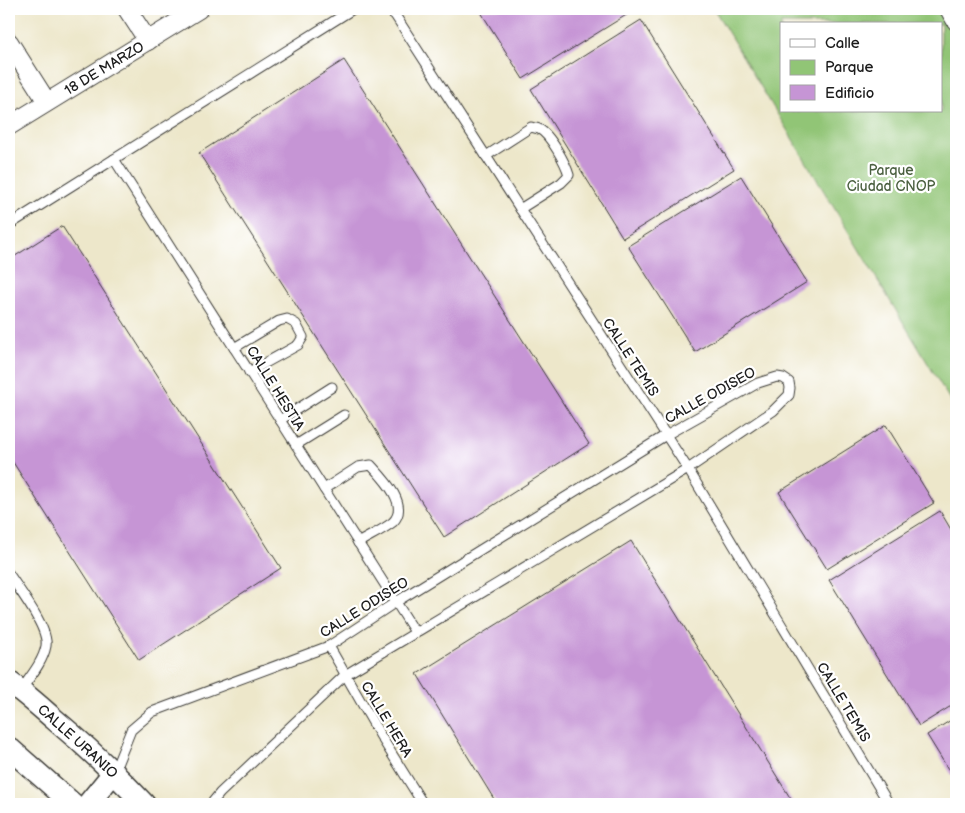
<svg xmlns="http://www.w3.org/2000/svg" width="965" height="813" font-family="'Balsamiq Sans',sans-serif">
	<style>
		.green { fill: #91c576; stroke: #567049; fill-rule: evenodd }
		.building { fill: #c695d5 }
		.lines { fill: none; stroke-linecap: round; stroke-linejoin: round }
		.service-casing { stroke: #3b3a36; stroke-width: 11 }
		.minor-casing { stroke: #3b3a36; stroke-width: 20 }
		.tertiary-casing { stroke: #3b3a36; stroke-width: 24 }
		.service { stroke: #fff; stroke-width: 9 }
		.minor { stroke: #fff; stroke-width: 18 }
		.tertiary { stroke: #fff; stroke-width: 21 }
		.labels { text-anchor: middle; stroke-width: 4.5; stroke-linejoin: round; paint-order: stroke }
		.street-label { font-size: 14px; fill: #1c1c1c; stroke: #fff }
		.park-label { font-size: 14px; fill: #4b6040; stroke: #fff }
	</style>
	<rect width="100%" height="100%" fill="#fff"/>
	<filter id="ink" filterUnits="userSpaceOnUse"><feTurbulence type="fractalNoise" baseFrequency=".02" numOctaves="2"/><feDisplacementMap in="SourceGraphic" scale="10" xChannelSelector="R" yChannelSelector="G"/><feConvolveMatrix kernelMatrix="1 2 1 2 8 2 1 2 1" color-interpolation-filters="sRGB"/></filter>
	<filter id="wash" filterUnits="userSpaceOnUse"><feTurbulence type="fractalNoise" baseFrequency=".0096" numOctaves="4" result="noise"/><feDisplacementMap in="SourceGraphic" scale="20" xChannelSelector="R" yChannelSelector="G"/><feGaussianBlur stdDeviation="1.12" result="paint"/><feColorMatrix in="noise" values="0 0 0 0 0 0 0 0 0 0 0 0 0 0 0 0 0 1.4 0 .05"/><feComposite in="paint" operator="in"/></filter>
	<g filter="url(#wash)">
		<rect width="100%" height="100%" fill="#ede7ca"/>
		<!-- green -->
		<path class="green" d="M 714,9 L 950,9 L 956,20 L 956,410 ZM 781,24 L 941,24 L 941,111 L 781,111 Z"/>
		<g id="blocks">
			<!-- building -->
			<g class="building">
				<polygon points="479,9 636,9 523,79"/>
				<polygon points="641,20 734,169 623,238 531,89"/>
				<polygon points="344,60 589,444 444,537 199,153"/>
				<polygon points="741,176 807,282 695,352 628,246"/>
				<polygon points="62,226 281,568 139,660 9,456 9,260"/>
				<polygon points="886,425 934,503 827,569 779,492"/>
				<polygon points="940,511 956,538 956,703 919,726 829,580"/>
				<polygon points="631,541 794,804 497,804 417,674"/>
				<polygon points="956,717 956,782 927,735"/>
			</g>
		</g>
	</g>
	<g filter="url(#ink)">
		<use href="#blocks" fill-opacity="0" stroke="#3b3a36" stroke-width="1"/>
		<g class="lines">
			<!-- service casing -->
			<g class="service-casing">
				<g id="service">
					<polyline points="386,9 395,15 688,469 889,804"/>
					<path d="M 486,156 L 531,127 C 534,128 536,128 539,129 C 550,134 566,164 569,175 L 561,183 L 520,209"/>
					<polyline points="114,159 415,632"/>
					<polyline points="9,225 353,9"/>
					<polyline points="234,348 279,321 287,319 296,324 303,337 298,345 249,372"/>
					<polyline points="280,420 332,387"/>
					<polyline points="296,445 344,415"/>
					<path d="M 324,489 L 358,467 L 371,465 C 383,478 410,505 393,522 C 383,530 369,536 358,543"/>
					<path d="M 9,574 C 19,590 49,628 46,646 C 43,662 30,677 21,690"/>
					<polyline points="329,646 380,735 423,804"/>
					<polyline points="114,772 131,730 152,712 329,646 396,602 666,435 758,383 777,377 783,378 789,382 790,388 789,395 773,411 688,469 345,675 220,793 211,804"/>
				</g>
			</g>
			<!-- minor casing -->
			<g class="minor-casing">
				<g id="minor">
					<polyline points="127,9 148,41"/>
					<polyline points="949,9 956,21"/>
					<polyline points="9,42 47,102"/>
					<polyline points="9,126 199,9"/>
				</g>
			</g>
			<!-- tertiary casing -->
			<g class="tertiary-casing">
				<g id="tertiary">
					<path d="M 9,682 C 25,693 39,706 54,719 C 86,746 116,774 144,804"/>
					<polyline points="9,748 73,804"/>
					<polyline points="88,804 114,772"/>
				</g>
			</g>
			<!-- service -->
			<use href="#service" class="service"/>
			<!-- minor -->
			<use href="#minor" class="minor"/>
			<!-- tertiary -->
			<use href="#tertiary" class="tertiary"/>
		</g>
	</g>
	<g class="labels">
		<!-- street labels -->
		<g class="street-label">
			<text transform="translate(104 68) rotate(-31)" y="5">18 DE MARZO</text>
			<text transform="translate(631 357) rotate(57)" y="5">CALLE TEMIS</text>
			<text transform="translate(276 388) rotate(58)" y="5">CALLE HESTIA</text>
			<text transform="translate(710 395) rotate(-29)" y="5">CALLE ODISEO</text>
			<text transform="translate(364 607) rotate(-32)" y="5">CALLE ODISEO</text>
			<text transform="translate(844 702) rotate(59)" y="5">CALLE TEMIS</text>
			<text transform="translate(387 719) rotate(59)" y="5">CALLE HERA</text>
			<text transform="translate(78 741) rotate(42)" y="5">CALLE URANIO</text>
		</g>
		<!-- park labels -->
		<g class="park-label">
			<text x="891" y="175">Parque<tspan x="891" dy="16">Ciudad CNOP</tspan></text>
		</g>
	</g>
	<!-- margin -->
	<rect width="965" height="813" fill="none" stroke="#fff" stroke-width="30"/>
	<!-- legend -->
	<rect x="780" y="22" width="162" height="90" fill="#ffffff" stroke="#a4a4a4"/>
	<rect x="790" y="39" width="25" height="8" fill="#ffffff" stroke="#a4a4a4"/>
	<text x="825" y="48" font-size="15" fill="#1c1c1c">Calle</text>
	<rect x="790" y="60" width="25" height="15" fill="#91c576" stroke="#a4a4a4"/>
	<text x="825" y="72" font-size="15" fill="#1c1c1c">Parque</text>
	<rect x="790" y="85" width="25" height="15" fill="#c695d5" stroke="#a4a4a4"/>
	<text x="825" y="98" font-size="15" fill="#1c1c1c">Edificio</text>
</svg>
